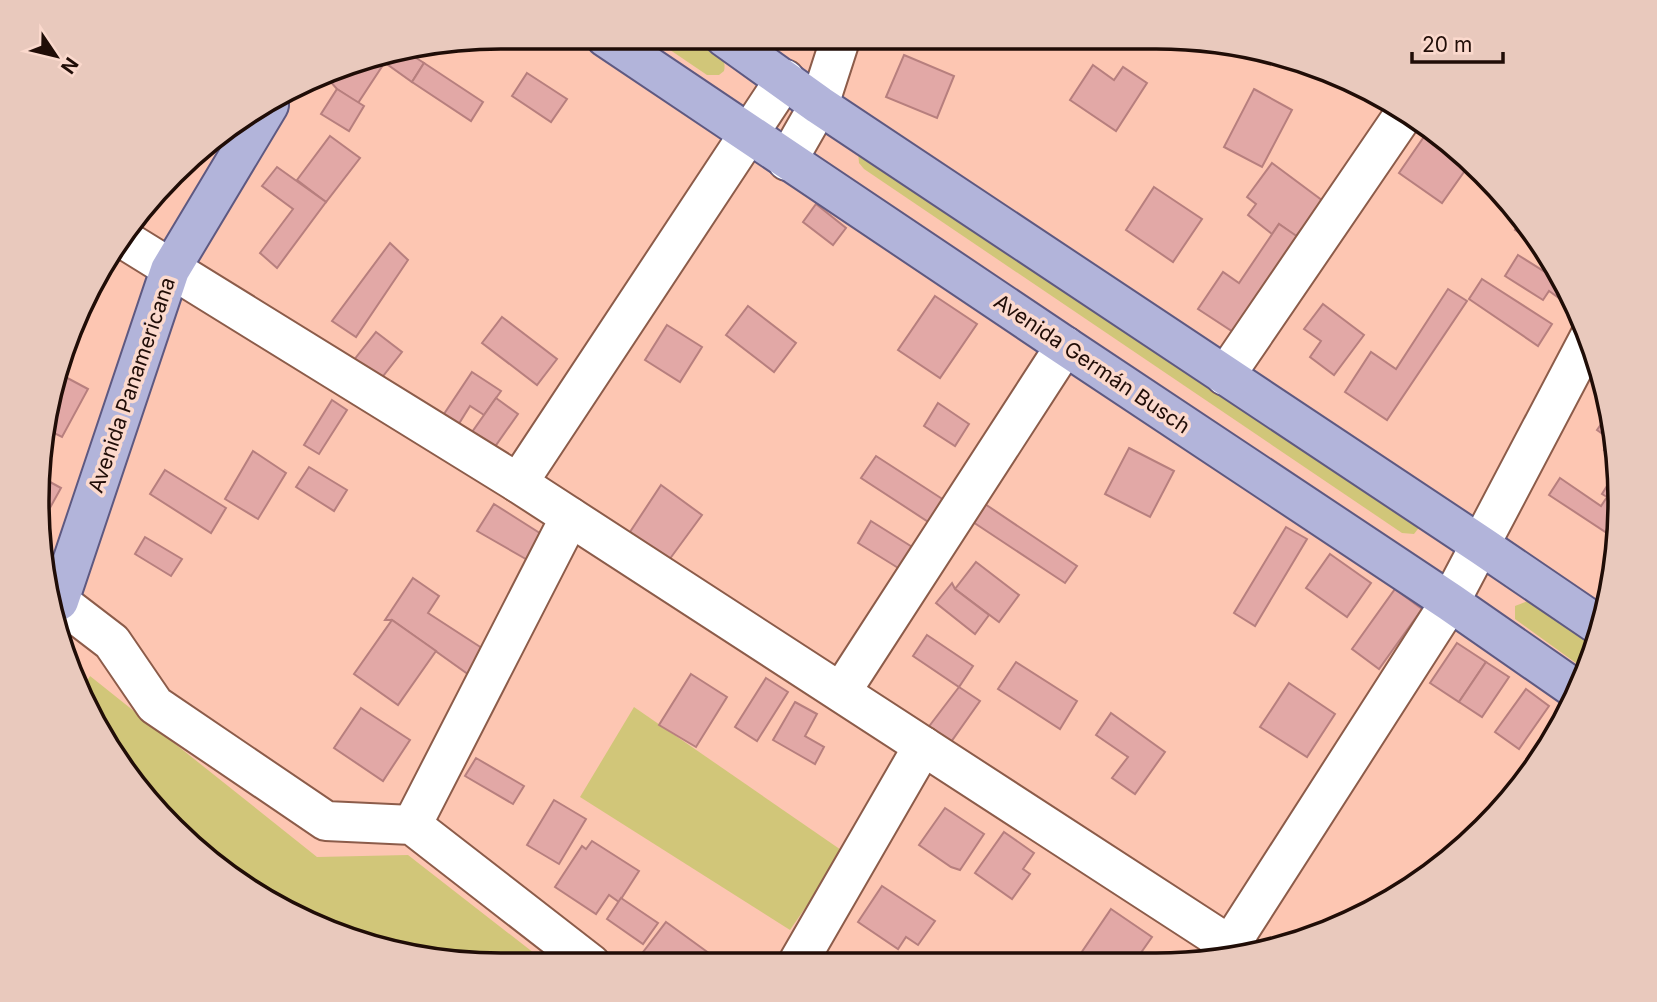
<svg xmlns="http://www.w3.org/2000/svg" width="1657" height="1002" font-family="Inter,sans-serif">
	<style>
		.green { fill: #d1c679 }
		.building { fill: #e2a8a6; stroke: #b77f7e; stroke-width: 2 }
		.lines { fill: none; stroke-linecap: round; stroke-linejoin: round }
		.minor-casing { stroke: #8c5c4a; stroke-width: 42 }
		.major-casing { stroke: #5e5981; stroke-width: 42 }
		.minor { stroke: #fff; stroke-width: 38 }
		.major { stroke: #b2b4da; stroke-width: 38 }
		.labels { text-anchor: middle; stroke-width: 7; stroke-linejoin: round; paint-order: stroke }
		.street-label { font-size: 21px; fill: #200d07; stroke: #fbd9cd }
		.rim { fill: none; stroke: #200d07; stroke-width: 3.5 }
	</style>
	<rect width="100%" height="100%" fill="#fdc6b2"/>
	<!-- green -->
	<g class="green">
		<path d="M 651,37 C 664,37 679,36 692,37 C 706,38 729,56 724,71 L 719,75 L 707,75 Z"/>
		<polygon points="858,150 1421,525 1414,534 1402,533 864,169 859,163"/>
		<polygon points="1528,601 1595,645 1587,671 1515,619 1515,606"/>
		<polygon points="90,676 317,857 408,855 548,964 470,964 351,940 243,887 132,783 82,689"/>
		<polygon points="634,707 844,852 790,930 580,797"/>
	</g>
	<!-- building -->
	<g class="building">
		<polygon points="407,52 424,63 412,82 377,57"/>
		<polygon points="904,55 954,76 937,118 886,97"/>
		<polygon points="373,58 383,65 358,103 337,89 328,79 334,71 352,61"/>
		<polygon points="424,63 483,102 471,121 412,82"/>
		<polygon points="1093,65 1114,80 1123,67 1147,83 1116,131 1070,100"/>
		<polygon points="527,73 567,99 551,122 512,96"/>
		<polygon points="337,89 364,106 349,131 321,114"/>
		<polygon points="1254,89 1292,110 1262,167 1224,147"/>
		<polygon points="1428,131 1471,162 1442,203 1399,173"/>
		<polygon points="330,136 360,158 326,202 297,180"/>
		<polygon points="1272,163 1323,201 1296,236 1279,224 1272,234 1248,215 1256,204 1247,197"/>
		<polygon points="277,167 326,202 277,268 260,253 293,209 262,186"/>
		<polygon points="1154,187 1202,219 1173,262 1126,230"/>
		<polygon points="816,204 846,228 833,245 803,222"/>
		<polygon points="1522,219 1535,234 1531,240 1515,230"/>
		<polygon points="1279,224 1311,246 1247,341 1198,309 1223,272 1239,283"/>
		<polygon points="390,243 408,260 356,337 332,321"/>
		<polygon points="1518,255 1564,284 1566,288 1559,298 1549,291 1543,300 1505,276"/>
		<polygon points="1482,279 1552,324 1538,346 1469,299"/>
		<polygon points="1448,289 1467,301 1387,420 1345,392 1371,352 1396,369"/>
		<polygon points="935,296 977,324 940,378 898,350"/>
		<polygon points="1323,304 1364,335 1334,375 1310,357 1321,341 1304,329"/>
		<polygon points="748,306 796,343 774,372 726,335"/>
		<polygon points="502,317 557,359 537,385 482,343"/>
		<polygon points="667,325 702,347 680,382 645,360"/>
		<polygon points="376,332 402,352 376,385 350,365"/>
		<polygon points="472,372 501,391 484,415 470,406 455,430 440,420"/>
		<polygon points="58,373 88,389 62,437 48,430"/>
		<polygon points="496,398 518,414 487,458 465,442"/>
		<polygon points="332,400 347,410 319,454 304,445"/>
		<polygon points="938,403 969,424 955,446 924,426"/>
		<polygon points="1611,410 1611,411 1616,459 1604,450 1611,440 1597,430"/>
		<polygon points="1129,448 1174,471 1150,517 1105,494"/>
		<polygon points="253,451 286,473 258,519 225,499"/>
		<polygon points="876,456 947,502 933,525 861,478"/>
		<polygon points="309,467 347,490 334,511 296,487"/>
		<polygon points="165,470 226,508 211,533 150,494"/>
		<polygon points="41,477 61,488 41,524 37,501"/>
		<polygon points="1560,478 1601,506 1607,497 1602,494 1612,478 1616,481 1618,479 1620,501 1618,523 1610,535 1549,495"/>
		<polygon points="661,485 702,515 669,560 628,535"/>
		<polygon points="494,504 546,537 531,562 477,531"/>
		<polygon points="985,504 1077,566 1065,583 973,522"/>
		<polygon points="871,521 917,550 903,571 858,543"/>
		<polygon points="1286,527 1307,539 1255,626 1234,613"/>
		<polygon points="145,537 182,559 171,576 135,554"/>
		<polygon points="1330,554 1371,583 1347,617 1306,588"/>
		<polygon points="976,562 1019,595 999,622 955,589"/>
		<polygon points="413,578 439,596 428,613 488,652 472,677 392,620 385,620"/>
		<polygon points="952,583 955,589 989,615 975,634 936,603"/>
		<polygon points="1395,589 1422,609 1379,669 1352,649"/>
		<polygon points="392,620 436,651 398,705 354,674"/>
		<polygon points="927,635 973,666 959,687 913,656"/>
		<polygon points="1457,643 1486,662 1459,702 1430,683"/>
		<polygon points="1016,662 1077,701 1060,729 998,689"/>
		<polygon points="1486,662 1509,677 1482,717 1459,702"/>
		<polygon points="691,674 727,697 696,747 659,725"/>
		<polygon points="766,678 788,692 757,741 735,727"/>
		<polygon points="1289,683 1335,714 1307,757 1260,727"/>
		<polygon points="959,687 980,701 946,749 924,733"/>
		<polygon points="1526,689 1549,706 1519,749 1495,732"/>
		<polygon points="795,702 817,714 805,736 824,747 815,764 773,740"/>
		<polygon points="361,708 410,740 383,781 334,748"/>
		<polygon points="1565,711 1567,713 1546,752 1539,748"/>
		<polygon points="1111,713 1165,752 1135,794 1112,778 1128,757 1096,735"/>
		<polygon points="476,758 524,786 513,804 465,776"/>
		<polygon points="554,800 586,819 559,864 527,845"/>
		<polygon points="945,808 984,834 960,870 951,867 919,845"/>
		<polygon points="1004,832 1034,853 1023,869 1030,874 1012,899 975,873"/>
		<polygon points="592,841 639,871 619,902 609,895 596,914 555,887 582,846 586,849"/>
		<polygon points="882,886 935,921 918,945 906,937 898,949 858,922"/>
		<polygon points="621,898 658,923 643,944 607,919"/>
		<polygon points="1111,909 1152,937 1133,964 1078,964 1075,962"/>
		<polygon points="666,922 717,959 714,964 634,964"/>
	</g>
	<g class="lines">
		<!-- minor casing -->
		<g class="minor-casing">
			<g id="minor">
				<polyline points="787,161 819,105 841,37"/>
				<polyline points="120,237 518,483 1245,955"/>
				<polyline points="1225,376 1406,111"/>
				<polyline points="518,483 785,79"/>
				<polyline points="52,596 112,642 155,705 326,821 412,825 591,964"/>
				<polyline points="841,692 1065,346"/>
				<polyline points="412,825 570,517"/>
				<polyline points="1221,959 1450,602 1589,338"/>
				<polyline points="797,964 923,746"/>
			</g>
		</g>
		<!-- major casing -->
		<g class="major-casing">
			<g id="major">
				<polyline points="605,37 1065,346 1450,602 1578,691"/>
				<polyline points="724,37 819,105 1482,546 1601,627"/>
				<polyline points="59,601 170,270 269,105"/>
			</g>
		</g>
		<!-- minor -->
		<use href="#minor" class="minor"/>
		<!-- major -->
		<use href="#major" class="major"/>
	</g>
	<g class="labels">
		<!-- street labels -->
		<g class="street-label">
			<text transform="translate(1092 364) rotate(34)" y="7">Avenida Germán Busch</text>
			<text transform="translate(132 385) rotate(-71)" y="7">Avenida Panamericana</text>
		</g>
	</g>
	<!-- crop -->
	<path d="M0 0H1657V1002H0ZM501 49H1156A452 452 0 0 1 1608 501V501A452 452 0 0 1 1156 953H501A452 452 0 0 1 49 501V501A452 452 0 0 1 501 49Z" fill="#e9c9bd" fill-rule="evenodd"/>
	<path class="rim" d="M501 49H1156A452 452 0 0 1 1608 501V501A452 452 0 0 1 1156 953H501A452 452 0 0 1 49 501V501A452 452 0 0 1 501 49Z"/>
	<!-- north arrow -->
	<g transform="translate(56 56) rotate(125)" stroke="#fbd9cd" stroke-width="5" paint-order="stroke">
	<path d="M0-5L12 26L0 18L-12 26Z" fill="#200d07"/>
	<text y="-10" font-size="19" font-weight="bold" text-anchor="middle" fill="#200d07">N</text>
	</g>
	<!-- scale -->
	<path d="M1412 52v10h91v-10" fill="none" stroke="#200d07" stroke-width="3.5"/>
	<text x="1422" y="52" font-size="21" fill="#200d07" stroke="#fbd9cd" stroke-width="5" paint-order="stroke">20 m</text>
</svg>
